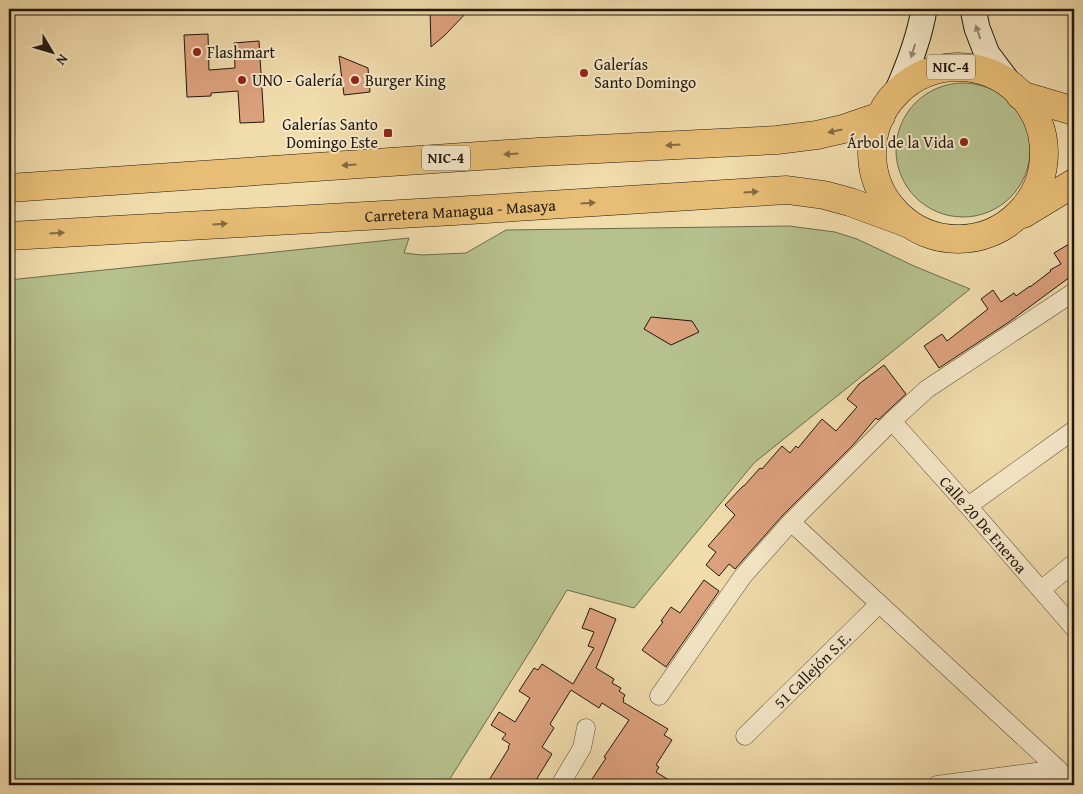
<svg xmlns="http://www.w3.org/2000/svg" width="1083" height="794" font-family="'Gentium Book Plus',serif">
	<style>
		.green { fill: #b6c18d; stroke: #6c6c4e }
		.building { fill: #dca17d; stroke: #22180e }
		.lines { fill: none; stroke-linecap: round; stroke-linejoin: round }
		.minor-casing { stroke: #564936; stroke-width: 19 }
		.secondary-casing { stroke: #22180e; stroke-width: 27 }
		.trunk-casing { stroke: #22180e; stroke-width: 29 }
		.minor { stroke: #f6e8c9; stroke-width: 18 }
		.secondary { stroke: #f6e8c9; stroke-width: 25 }
		.trunk { stroke: #e8be76; stroke-width: 28 }
		.oneway { fill: #978a75 }
		.oneway2 { fill: #856b42 }
		.poi-dot { fill: #8f2418; stroke: #f6e8c9; stroke-width: 2 }
		.labels { text-anchor: middle; stroke-width: 4; stroke-linejoin: round; paint-order: stroke }
		.shield { fill: #f6e8c9; stroke: #625646; stroke-width: 1 }
		.shield-label { font-size: 15px; font-weight: bold; fill: #22180e }
		.poi-label { font-size: 16px; fill: #22180e; stroke: #f6e8c9; text-anchor: start }
		.street-label { font-size: 16px; fill: #22180e; stroke: #f6e8c9 }
	</style>
	<rect width="100%" height="100%" fill="#f1dcac"/>
	<filter id="stains"><feTurbulence type="fractalNoise" baseFrequency=".004" numOctaves="4"/><feColorMatrix values="0 0 0 0 .2 0 0 0 0 .09 0 0 0 0 .02 0 0 0 .5 -.17"/></filter>
	<radialGradient id="worn" r=".72"><stop offset=".6" stop-color="#630" stop-opacity="0"/><stop offset="1" stop-color="#630" stop-opacity=".3"/></radialGradient>
	<!-- green -->
	<g class="green">
		<circle cx="963" cy="150" r="67"/>
		<polygon points="789,226 835,232 857,239 914,266 970,289 754,463 634,608 567,590 534,645 446,785 9,785 9,280 409,238 404,253 422,255 466,253 506,230"/>
	</g>
	<!-- building -->
	<g class="building">
		<polygon points="430,9 470,9 444,36 431,47"/>
		<polygon points="208,34 209,70 235,68 234,43 259,41 264,122 240,123 238,91 211,93 211,96 187,97 184,35"/>
		<polygon points="339,56 368,68 370,92 344,95"/>
		<polygon points="1074,241 1074,282 1072,282 1070,277 1009,322 939,368 924,346 942,334 947,341 988,309 981,299 993,290 1001,302 1014,293 1016,296 1030,286 1030,287 1051,271 1050,270 1061,264 1054,253"/>
		<polygon points="651,317 692,321 699,332 671,345 644,329"/>
		<polygon points="884,365 906,394 878,420 876,418 853,445 783,515 735,569 729,564 719,576 706,565 716,552 708,546 735,515 725,505 743,486 744,486 760,468 762,469 782,446 790,453 796,446 798,448 822,419 836,431 857,407 847,399 859,384"/>
		<polygon points="704,580 719,591 666,667 642,650 663,622 661,621 671,607 680,613"/>
		<polygon points="590,608 616,619 596,668 614,679 612,683 621,688 619,691 625,695 623,699 624,700 623,702 668,729 664,735 672,740 656,765 659,767 656,772 677,785 588,785 606,758 604,757 629,720 602,703 599,708 571,690 550,724 554,728 542,747 552,754 533,785 486,785 509,748 508,747 510,744 502,739 506,734 491,725 499,712 515,722 530,698 519,691 534,668 538,670 542,664 573,684 594,648 588,646 594,632 582,628"/>
	</g>
	<g class="lines">
		<!-- minor casing -->
		<g class="minor-casing">
			<g id="minor">
				<path id="s1" d="M 892,421 L 968,506 L 1074,628"/>
				<polyline points="968,506 1074,430"/>
				<polyline points="791,522 1058,769 1068,779"/>
				<polyline points="1041,590 1074,563"/>
				<polyline points="659,696 743,576 791,522 892,421 927,389 1074,292"/>
				<path id="s2" d="M 745,736 L 879,604"/>
				<polyline points="560,785 582,748 586,728"/>
				<polyline points="937,785 1058,769"/>
			</g>
		</g>
		<!-- secondary casing -->
		<g class="secondary-casing">
			<g id="secondary">
				<polyline points="973,9 977,28 987,54 1008,82"/>
				<path d="M 897,92 C 908,67 920,36 924,9"/>
			</g>
		</g>
		<!-- trunk casing -->
		<g class="trunk-casing">
			<g id="trunk">
				<circle cx="958" cy="153" r="86"/>
				<polyline points="1020,95 1074,111"/>
				<polyline points="9,188 538,152 777,140 817,135 843,129 881,116"/>
				<polyline points="1023,214 1074,183"/>
				<path id="s3" d="M 9,236 L 454,211 L 787,190 L 824,195 L 850,202 L 907,223"/>
			</g>
		</g>
		<!-- minor -->
		<use href="#minor" class="minor"/>
		<!-- secondary -->
		<use href="#secondary" class="secondary"/>
		<!-- trunk -->
		<use href="#trunk" class="trunk"/>
	</g>
	<!-- one-way arrows -->
	<defs><path id="oneway-solid" d="M-6-.8H1V-3.2L6.5 0L1 3.2V.8H-6Z" transform="scale(1.25)"/></defs>
	<g class="oneway">
		<use href="#oneway-solid" transform="translate(978 32) rotate(-109)"/>
		<use href="#oneway-solid" transform="translate(913 51) rotate(107)"/>
	</g>
	<g class="oneway2">
		<use href="#oneway-solid" transform="translate(835 131) rotate(168)"/>
		<use href="#oneway-solid" transform="translate(673 145) rotate(177)"/>
		<use href="#oneway-solid" transform="translate(511 154) rotate(176)"/>
		<use href="#oneway-solid" transform="translate(349 165) rotate(176)"/>
		<use href="#oneway-solid" transform="translate(751 192) rotate(-4)"/>
		<use href="#oneway-solid" transform="translate(588 203) rotate(-4)"/>
		<use href="#oneway-solid" transform="translate(220 224) rotate(-3)"/>
		<use href="#oneway-solid" transform="translate(57 233) rotate(-3)"/>
	</g>
	<!-- markers -->
	<g class="poi-dot">
		<circle cx="197" cy="52" r="5"/>
		<circle cx="584" cy="73" r="5"/>
		<circle cx="242" cy="80" r="5"/>
		<circle cx="355" cy="80" r="5"/>
		<rect x="383" y="128" width="10" height="10" rx="2.5"/>
		<circle cx="964" cy="142" r="5"/>
	</g>
	<g class="labels">
		<!-- shield labels -->
		<g class="shield">
			<rect x="927" y="54.5" width="48" height="25" rx="4"/>
			<rect x="422" y="145.5" width="48" height="25" rx="4"/>
		</g>
		<g class="shield-label">
			<text x="951" y="72">NIC-4</text>
			<text x="446" y="163">NIC-4</text>
		</g>
		<!-- poi labels -->
		<g class="poi-label">
			<text x="207" y="58">Flashmart</text>
			<text x="594" y="70">Galerías<tspan x="594" dy="18">Santo Domingo</tspan></text>
			<text x="252" y="86">UNO - Galería</text>
			<text x="365" y="86">Burger King</text>
			<text x="378" y="130" text-anchor="end">Galerías Santo<tspan x="378" dy="18">Domingo Este</tspan></text>
			<text x="954" y="148" text-anchor="end">Árbol de la Vida</text>
		</g>
		<!-- street labels -->
		<g class="street-label">
			<text dy="6" stroke="none"><textPath href="#s3" startOffset="452">Carretera Managua - Masaya</textPath></text>
			<text dy="6" stroke="none"><textPath href="#s1" startOffset="138">Calle 20 De Eneroa</textPath></text>
			<text dy="6" stroke="none"><textPath href="#s2" startOffset="94">51 Callejón S.E.</textPath></text>
		</g>
	</g>
	<!-- margin -->
	<rect width="1083" height="794" fill="none" stroke="#f1dcac" stroke-width="30"/>
	<rect x="10" y="10" width="1063" height="774" fill="none" stroke="#22180e" stroke-width="2.5"/>
	<rect x="15" y="15" width="1053" height="764" fill="none" stroke="#22180e"/>
	<!-- north arrow -->
	<g transform="translate(52 52) rotate(128)" stroke="#f6e8c9" stroke-width="4" paint-order="stroke">
	<path d="M0-4L9 19L0 12L-9 19Z" fill="#22180e"/>
	<text y="-8" font-size="14" font-weight="bold" text-anchor="middle" fill="#22180e">N</text>
	</g>
	<rect width="100%" height="100%" filter="url(#stains)"/>
	<rect width="100%" height="100%" fill="url(#worn)"/>
</svg>
